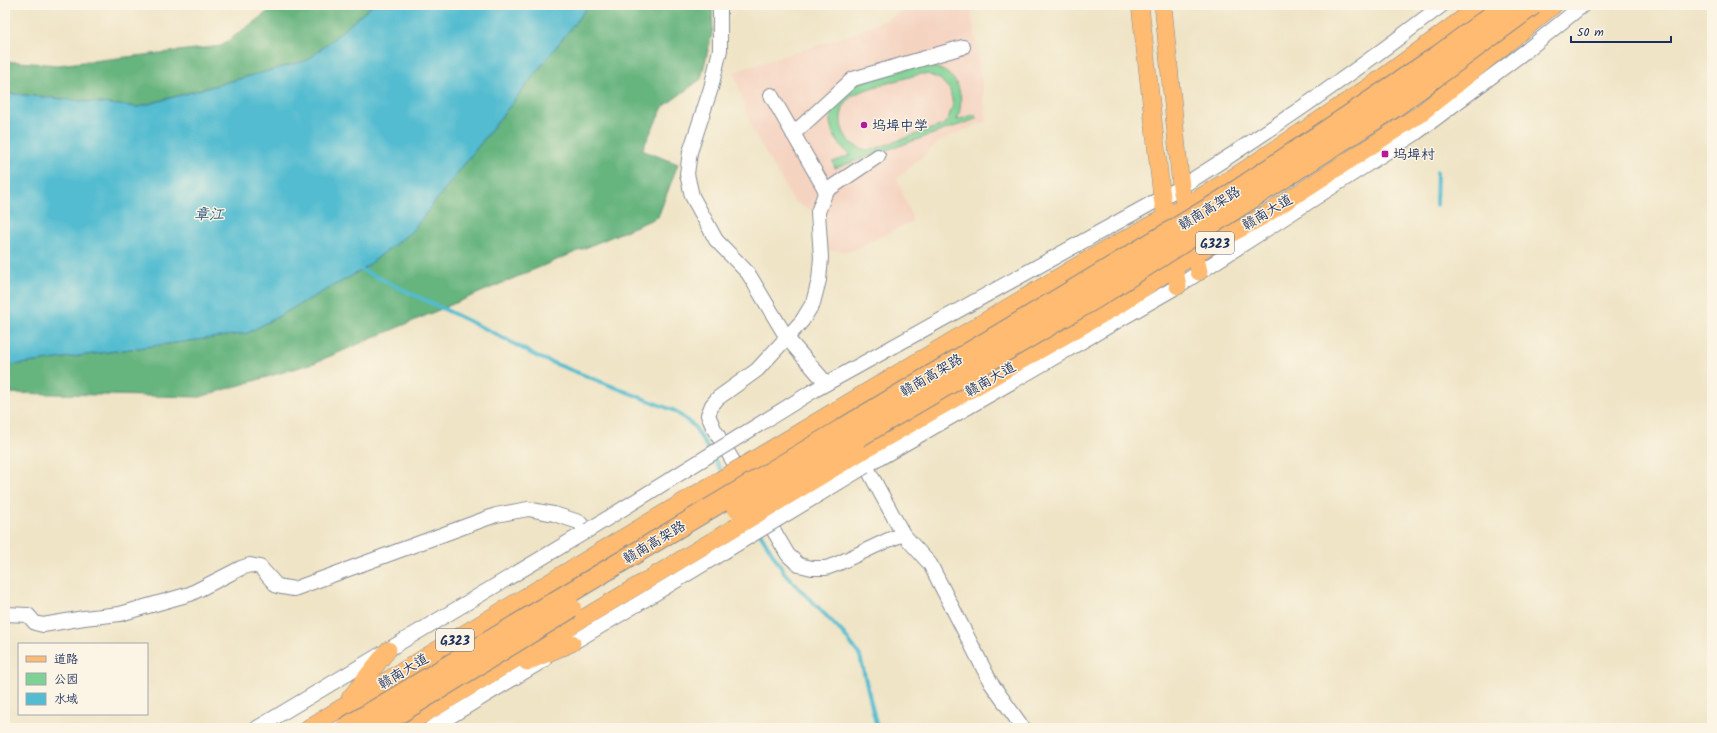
<svg xmlns="http://www.w3.org/2000/svg" width="1717" height="733" font-family="Kalam,'LXGW WenKai TC',sans-serif">
	<style>
		.built { fill: #f5d3c1 }
		.green { fill: #7ed294; stroke: #4c8079; fill-rule: evenodd }
		.forest { fill: #66b47e; stroke: #40726e }
		.water { fill: #53bcd0; stroke: #377697 }
		.lines { fill: none; stroke-linecap: round; stroke-linejoin: round }
		.stream { stroke: #53bcd0; stroke-width: 4 }
		.minor-casing { stroke: #858a92; stroke-width: 16 }
		.major-casing { stroke: #858a92; stroke-width: 18 }
		.minor { stroke: #fff; stroke-width: 14 }
		.major { stroke: #febb71; stroke-width: 17 }
		.minor-bridge-casing { stroke: #858a92; stroke-width: 16; stroke-linecap: butt }
		.major-bridge-casing { stroke: #858a92; stroke-width: 18; stroke-linecap: butt }
		.highway-bridge-casing { stroke: #858a92; stroke-width: 22; stroke-linecap: butt }
		.minor-bridge { stroke: #fff; stroke-width: 14 }
		.major-bridge { stroke: #febb71; stroke-width: 17 }
		.highway-bridge { stroke: #febb71; stroke-width: 20 }
		.poi-dot { fill: #b5179e; stroke: #fcf5e5; stroke-width: 1.5 }
		.labels { text-anchor: middle; stroke-width: 3; stroke-linejoin: round; paint-order: stroke }
		.shield { fill: #fcf5e5; stroke: #5e6a86; stroke-width: 1 }
		.shield-label { font-size: 13px; font-weight: bold; fill: #1b2f5e }
		.poi-label { font-size: 14px; fill: #1b2f5e; stroke: #fcf5e5; text-anchor: start }
		.street-label { font-size: 14px; fill: #1b2f5e; stroke: #fcf5e5 }
		.water-label { font-size: 15px; font-style: italic; fill: #2c5980; stroke: #fcf5e5 }
	</style>
	<rect width="100%" height="100%" fill="#fcf5e5"/>
	<filter id="ink" filterUnits="userSpaceOnUse"><feTurbulence type="fractalNoise" baseFrequency=".025" numOctaves="2"/><feDisplacementMap in="SourceGraphic" scale="8" xChannelSelector="R" yChannelSelector="G"/><feConvolveMatrix kernelMatrix="1 2 1 2 8 2 1 2 1" color-interpolation-filters="sRGB"/></filter>
	<filter id="wash" filterUnits="userSpaceOnUse"><feTurbulence type="fractalNoise" baseFrequency=".012" numOctaves="4" result="noise"/><feDisplacementMap in="SourceGraphic" scale="16" xChannelSelector="R" yChannelSelector="G"/><feGaussianBlur stdDeviation="0.9" result="paint"/><feColorMatrix in="noise" values="0 0 0 0 0 0 0 0 0 0 0 0 0 0 0 0 0 1.4 0 .05"/><feComposite in="paint" operator="in"/></filter>
	<g filter="url(#wash)">
		<rect width="100%" height="100%" fill="#efe4c6"/>
		<!-- built -->
		<polygon class="built" points="918,5 971,5 987,121 943,139 897,178 913,221 851,251 827,251 822,215 794,202 752,129 734,72 846,36"/>
		<!-- green -->
		<path class="green" d="M 922,65 C 954,67 968,91 957,120 L 975,114 L 976,119 L 835,168 L 833,162 L 851,155 C 831,139 821,117 841,95 C 844,92 847,87 852,85 C 874,76 899,72 922,65 ZM 920,74 L 927,74 L 940,79 L 950,90 L 953,105 L 948,119 L 943,125 L 871,150 C 859,150 849,144 844,133 C 838,121 841,105 852,96 C 864,88 904,79 920,74 Z"/>
		<!-- forest -->
		<g class="forest">
			<polygon points="277,5 373,5 308,60 137,107 5,93 5,61 58,65 221,46"/>
			<polygon points="589,5 712,5 713,29 701,79 663,107 642,150 678,164 658,217 314,363 200,397 5,393 5,366 248,333 362,270 412,231"/>
		</g>
		<!-- water -->
		<polygon class="water" points="373,5 589,5 412,231 362,270 248,333 5,366 5,93 138,107 308,60"/>
		<g class="lines">
			<!-- stream -->
			<g class="stream">
				<polyline points="1436,205 1437,172"/>
				<polyline points="360,266 362,270 494,333 538,357 675,411 694,426 723,473"/>
				<polyline points="760,533 785,574 844,634 860,656 877,728"/>
			</g>
		</g>
	</g>
	<g filter="url(#ink)">
		<g class="lines">
			<!-- minor casing -->
			<g class="minor-casing">
				<g id="minor">
					<polyline points="720,5 720,50 711,88 690,152 687,174 692,196 716,240 748,273 787,338 826,383"/>
					<polyline points="771,95 826,191"/>
					<polyline points="793,134 853,79 963,47"/>
					<path d="M 813,391 L 1181,187 C 1271,131 1358,70 1442,5"/>
					<polyline points="743,478 714,429 708,415 712,405 718,398 757,370 802,321 813,303 819,280 821,258 818,212 826,191 878,156"/>
					<polyline points="764,514 788,555 799,565 812,568 826,568 837,564 886,541 903,534"/>
					<polyline points="5,614 28,615 35,623 43,625 84,618 120,614 190,594 241,568 250,565 260,567 277,586 294,589 496,515 528,509 554,514 579,522 587,531 257,728"/>
					<polyline points="564,648 636,605"/>
					<polyline points="431,728 544,660"/>
					<polyline points="1023,728 991,683 930,564 903,534 866,466 1178,286 1416,133 1527,50 1583,5"/>
				</g>
			</g>
			<!-- major casing -->
			<g class="major-casing">
				<g id="major">
					<polyline points="1140,5 1162,198 1168,227"/>
					<polyline points="1163,5 1181,187 1187,218"/>
					<polyline points="1193,243 1199,272"/>
					<polyline points="1172,257 1178,286"/>
					<polyline points="833,412 1094,256 1184,207 1240,173 1379,80 1481,5"/>
					<polyline points="859,453 1120,304 1196,253 1265,215 1420,114 1554,5"/>
					<polyline points="527,662 572,643"/>
					<polyline points="350,698 388,650"/>
					<polyline points="308,728 601,551"/>
					<polyline points="401,728 627,592"/>
				</g>
			</g>
			<!-- minor -->
			<use href="#minor" class="minor"/>
			<!-- major -->
			<use href="#major" class="major"/>
			<!-- minor-bridge casing -->
			<g class="minor-bridge-casing">
				<g id="minor-bridge">
					<polyline points="587,531 813,391"/>
					<polyline points="636,605 866,466"/>
				</g>
			</g>
			<!-- major-bridge casing -->
			<g class="major-bridge-casing">
				<g id="major-bridge">
					<polyline points="601,551 833,412"/>
					<polyline points="627,592 859,453"/>
				</g>
			</g>
			<!-- highway-bridge casing -->
			<g class="highway-bridge-casing">
				<g id="highway-bridge">
					<polyline points="737,508 1096,298 1396,106 1533,5"/>
					<polyline points="345,728 1221,201 1439,55 1506,5"/>
					<polyline points="375,728 571,608"/>
				</g>
			</g>
			<!-- minor-bridge -->
			<use href="#minor-bridge" class="minor-bridge"/>
			<!-- major-bridge -->
			<use href="#major-bridge" class="major-bridge"/>
			<!-- highway-bridge -->
			<use href="#highway-bridge" class="highway-bridge"/>
		</g>
	</g>
	<!-- markers -->
	<g class="poi-dot">
		<circle cx="864" cy="125" r="4"/>
		<rect x="1381" y="150" width="8" height="8" rx="2"/>
	</g>
	<g class="labels">
		<!-- shield labels -->
		<g class="shield">
			<rect x="1196" y="232" width="38" height="22" rx="3"/>
			<rect x="436" y="629" width="38" height="22" rx="3"/>
		</g>
		<g class="shield-label">
			<text x="1215" y="248">G323</text>
			<text x="455" y="645">G323</text>
		</g>
		<!-- poi labels -->
		<g class="poi-label">
			<text x="872" y="130">坞埠中学</text>
			<text x="1393" y="159">坞埠村</text>
		</g>
		<!-- street labels -->
		<g class="street-label">
			<text transform="translate(1209 208) rotate(-32)" y="5">赣南高架路</text>
			<text transform="translate(1267 212) rotate(-31)" y="5">赣南大道</text>
			<text transform="translate(931 375) rotate(-31)" y="5">赣南高架路</text>
			<text transform="translate(990 379) rotate(-30)" y="5">赣南大道</text>
			<text transform="translate(654 542) rotate(-31)" y="5">赣南高架路</text>
			<text transform="translate(403 671) rotate(-31)" y="5">赣南大道</text>
		</g>
		<!-- water labels -->
		<g class="water-label">
			<text x="209" y="219">章江</text>
		</g>
	</g>
	<!-- margin -->
	<rect width="1717" height="733" fill="none" stroke="#fcf5e5" stroke-width="20"/>
	<!-- legend -->
	<rect x="18" y="643" width="130" height="72" fill="#fcf5e5" stroke="#a2a6af"/>
	<rect x="26" y="656" width="20" height="6" fill="#febb71" stroke="#a2a6af"/>
	<text x="54" y="663" font-size="12" fill="#1b2f5e">道路</text>
	<rect x="26" y="673" width="20" height="12" fill="#7ed294" stroke="#a2a6af"/>
	<text x="54" y="683" font-size="12" fill="#1b2f5e">公园</text>
	<rect x="26" y="693" width="20" height="12" fill="#53bcd0" stroke="#a2a6af"/>
	<text x="54" y="703" font-size="12" fill="#1b2f5e">水域</text>
	<!-- scale -->
	<path d="M1571 36v6h100v-6" fill="none" stroke="#1b2f5e" stroke-width="2"/>
	<text x="1577" y="36" font-size="12" fill="#1b2f5e" stroke="#fcf5e5" stroke-width="3" paint-order="stroke">50 m</text>
</svg>
